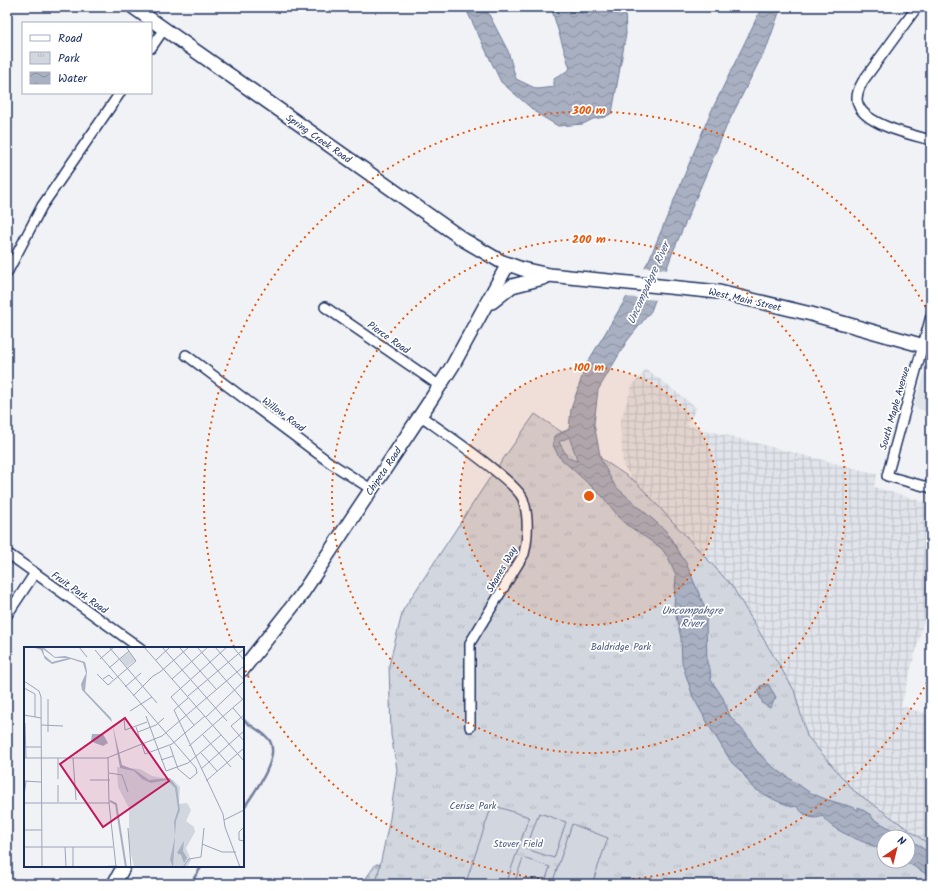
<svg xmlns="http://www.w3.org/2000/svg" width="938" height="891" font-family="Kalam,sans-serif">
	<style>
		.built { fill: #e1e4ea }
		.industrial { fill: url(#industrial-grid) }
		.forest { fill: url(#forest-firs); stroke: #76829e }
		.park { fill: url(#park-tufts); stroke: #76829e; fill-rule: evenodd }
		.pitch { fill: #d2d6df; stroke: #76829e }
		.water { fill: url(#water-waves); stroke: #707c9a; fill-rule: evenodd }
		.pier { fill: #f1f2f5 }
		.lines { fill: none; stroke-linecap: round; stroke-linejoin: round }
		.stream { stroke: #707c9a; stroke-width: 2.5 }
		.street-casing { stroke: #1b2f5e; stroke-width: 12 }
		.secondary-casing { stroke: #1b2f5e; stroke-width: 16 }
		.street { stroke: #fff; stroke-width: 9 }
		.secondary { stroke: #fff; stroke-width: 13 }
		.ring { fill: none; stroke: #e8590c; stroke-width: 2; stroke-dasharray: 2 4 }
		.labels { text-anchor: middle; stroke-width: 3.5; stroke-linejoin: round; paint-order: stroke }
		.street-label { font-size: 10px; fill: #1b2f5e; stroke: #fff }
		.park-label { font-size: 10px; fill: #49597e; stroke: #fff }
		.water-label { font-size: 11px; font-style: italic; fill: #4c5c81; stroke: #fff }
		.inset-river { fill: none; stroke: #a8b0c2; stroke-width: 2 }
		.inset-road { fill: none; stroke: #9ba4b9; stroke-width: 1 }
		.view { fill: #c2185b; fill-opacity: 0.15; stroke: #c2185b; stroke-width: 2 }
		.inset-edge { fill: none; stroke: #1b2f5e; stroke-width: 2 }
		.centre { fill: #e8590c; stroke: #fff; stroke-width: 2 }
		.ring-label { font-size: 12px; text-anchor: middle; font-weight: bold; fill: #e8590c; stroke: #fff; stroke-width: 3.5; stroke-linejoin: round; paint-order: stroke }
	</style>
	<defs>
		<pattern id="industrial-grid" width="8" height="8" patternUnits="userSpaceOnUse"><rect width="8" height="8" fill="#e1e4ea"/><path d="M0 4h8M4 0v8" fill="none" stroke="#c0c4cb"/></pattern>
		<pattern id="forest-firs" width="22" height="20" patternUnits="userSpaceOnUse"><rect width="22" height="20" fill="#d2d6df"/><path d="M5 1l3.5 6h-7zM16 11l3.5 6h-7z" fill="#b4b8c2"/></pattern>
		<pattern id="park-tufts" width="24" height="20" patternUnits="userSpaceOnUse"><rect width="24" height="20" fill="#d2d6df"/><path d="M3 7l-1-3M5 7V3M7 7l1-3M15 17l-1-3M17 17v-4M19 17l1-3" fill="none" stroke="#b4b8c2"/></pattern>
		<pattern id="water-waves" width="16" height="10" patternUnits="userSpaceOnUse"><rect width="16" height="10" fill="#a8b0c2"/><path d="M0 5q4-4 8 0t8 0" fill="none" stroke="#8890a1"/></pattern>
	</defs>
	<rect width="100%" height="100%" fill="#f1f2f5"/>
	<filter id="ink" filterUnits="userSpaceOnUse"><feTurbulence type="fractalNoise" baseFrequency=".025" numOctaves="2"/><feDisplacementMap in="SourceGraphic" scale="8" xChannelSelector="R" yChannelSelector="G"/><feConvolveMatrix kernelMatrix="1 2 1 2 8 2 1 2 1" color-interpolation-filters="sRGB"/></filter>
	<g filter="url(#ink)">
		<!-- built -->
		<polygon class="built" points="931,356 931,413 913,407"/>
		<!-- industrial -->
		<polygon class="industrial" points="646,369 697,408 686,425 877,474 874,487 931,504 931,595 901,706 931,715 931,844 930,845 894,821 853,790 807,736 793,690 623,466 620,422 632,386"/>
		<!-- forest -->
		<polygon class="forest" points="376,864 385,865 393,884 362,884"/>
		<!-- park -->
		<path class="park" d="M 535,414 L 636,482 L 732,586 L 794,690 L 807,736 L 853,790 L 930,845 L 931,884 L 376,884 L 390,818 L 397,769 L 391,735 L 389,665 L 403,610 L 489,479 ZM 884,837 L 908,837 L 908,861 L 884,861 Z"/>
		<!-- pitch -->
		<g class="pitch">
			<polygon points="492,805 529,817 506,884 483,884 467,879"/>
			<polygon points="539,813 566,822 554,858 526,849"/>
			<polygon points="572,824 608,838 592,884 552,884"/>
			<polygon points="523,858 550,867 544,884 514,884"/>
		</g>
		<!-- water -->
		<g class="water">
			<polygon points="465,7 485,7 508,51 516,79 537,89 554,87 554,79 570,69 551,7 625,7 626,34 612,113 605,117 593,119 583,124 558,126 538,114 501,82"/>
			<path d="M 762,7 L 781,7 L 768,44 L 727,125 L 672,254 L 651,311 L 627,341 L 598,390 L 594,424 L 601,460 L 615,486 L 666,531 L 686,563 L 708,615 L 706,622 L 707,663 L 710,669 L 711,680 L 723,698 L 730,716 L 747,735 L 756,750 L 770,765 L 809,792 L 825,799 L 855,808 L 858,811 L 858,807 L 871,815 L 873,819 L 906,837 L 884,837 L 884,851 C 869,843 829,831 823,816 C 811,821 804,815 796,806 L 792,807 L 775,800 L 753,788 L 741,771 L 732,763 L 711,729 L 693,697 L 682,663 L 681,638 L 674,607 L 676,575 L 668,557 L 661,548 L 623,522 L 602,496 L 559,457 L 553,445 L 554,436 L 569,429 L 571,409 L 586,365 L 649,260 L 709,116 ZM 569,437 L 578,461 L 577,461 L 568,458 L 559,442 Z"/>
			<polygon points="768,684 776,697 770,708 763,704 758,692 760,686"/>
			<polygon points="908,838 931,854 931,884 928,875 905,861 908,861"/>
		</g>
		<!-- pier -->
		<polygon class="pier" points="643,267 668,270 658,300 626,297"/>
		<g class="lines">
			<!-- stream -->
			<g class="stream">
				<path d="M 243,719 C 250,727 264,731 270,741 C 280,759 253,794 243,809"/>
				<polyline points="190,884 202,866"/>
			</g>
			<!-- street casing -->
			<g class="street-casing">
				<g id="street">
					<path d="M 917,7 L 863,81 C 859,88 855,96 858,104 C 865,125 912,135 931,140"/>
					<polyline points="151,48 164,29"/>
					<polyline points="7,273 42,206 120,93"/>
					<polyline points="325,307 440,386"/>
					<polyline points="931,316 887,476 931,488"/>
					<polyline points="186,355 329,462 371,489"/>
					<path d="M 421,416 C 440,430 516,481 523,499 C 529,516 528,538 524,554 L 470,643 L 470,727"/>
					<polyline points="7,553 140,648"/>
					<polyline points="7,615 35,573"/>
				</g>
			</g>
			<!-- secondary casing -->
			<g class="secondary-casing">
				<g id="secondary">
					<polyline points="133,7 464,240 500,261 522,269 549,275 719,292 811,314 931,348"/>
					<polyline points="492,302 512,286 543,278 549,275"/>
					<polyline points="243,669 299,598 428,404 453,365 508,264"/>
					<polyline points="114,884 124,866"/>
				</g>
			</g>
			<!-- street -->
			<use href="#street" class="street"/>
			<!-- secondary -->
			<use href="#secondary" class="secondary"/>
		</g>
	</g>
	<!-- distance rings -->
	<circle cx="589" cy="496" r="129" fill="#e8590c" fill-opacity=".12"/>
	<g class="ring">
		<circle cx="589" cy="496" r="129"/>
		<circle cx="589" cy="496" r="257"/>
		<path d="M930 677A386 386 0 0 1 244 668M234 647A386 386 0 0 1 930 315"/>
	</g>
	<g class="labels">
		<!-- street labels -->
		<g class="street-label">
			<text transform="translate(319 138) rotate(35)" y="4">Spring Creek Road</text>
			<text transform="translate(745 299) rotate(13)" y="4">West Main Street</text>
			<text transform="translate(389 337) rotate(35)" y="4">Pierce Road</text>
			<text transform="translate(894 408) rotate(-74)" y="4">South Maple Avenue</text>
			<text transform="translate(284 414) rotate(37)" y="4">Willow Road</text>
			<text transform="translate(383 471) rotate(-56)" y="4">Chipeta Road</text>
			<text transform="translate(501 569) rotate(-60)" y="4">Shanes Way</text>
			<text transform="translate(80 592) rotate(35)" y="4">Fruit Park Road</text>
		</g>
		<!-- park labels -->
		<g class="park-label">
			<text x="621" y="650">Baldridge Park</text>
			<text x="473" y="809">Cerise Park</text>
			<text x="518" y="847">Stover Field</text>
		</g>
		<!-- water labels -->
		<g class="water-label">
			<text transform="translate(648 283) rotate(-66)" y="4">Uncompahgre River</text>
			<text x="692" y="614">Uncompahgre<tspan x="692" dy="13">River</tspan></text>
		</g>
	</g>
	<!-- overview -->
	<g transform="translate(24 647)">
		<rect width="220" height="220" fill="#f1f2f5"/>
		<path d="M 105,5 L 112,13 L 103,20 L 96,12 ZM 93,120 L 116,122 L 128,129 L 149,133 L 156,140 L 155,157 L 163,156 L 167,163 L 162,174 L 170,180 L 171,185 L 162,201 L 167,213 L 163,220 L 110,220 L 105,198 L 105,161 L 94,140 Z" fill="#d2d6df"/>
		<path d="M 8,0 L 19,0 L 31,10 L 41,9 L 61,15 L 63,24 L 61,44 L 87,71 L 98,118 L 111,123 L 125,133 L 146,131 L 153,140 L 156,163 L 152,174 L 149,220 L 146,213 L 151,189 L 150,175 L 154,162 L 151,141 L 143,133 L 127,136 L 118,132 L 110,124 L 96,121 L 88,75 L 58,43 L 57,37 L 62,26 L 59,16 L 47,12 L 28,17 L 21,12 L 17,3 ZM 19,2 L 31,11 L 44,11 L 28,15 L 20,8 ZM 68,87 L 79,87 L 84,96 L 79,99 L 71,96 L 67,94 ZM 160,194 L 159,204 L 163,211 L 160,216 L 157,208 L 153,206 Z" fill="#a8b0c2" fill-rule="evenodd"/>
		<path class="inset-river" d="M 86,154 L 92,157 L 102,220"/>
		<path class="inset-road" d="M 55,0 L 63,10M 85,0 L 133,56M 120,0 L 220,114M 138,0 L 203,74M 155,0 L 192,42M 173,0 L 220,54M 191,0 L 220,33M 209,0 L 220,13M 71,3 L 172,121 L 173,126 L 166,132 L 154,122 L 146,99M 76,12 L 90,0M 132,13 L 146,0M 85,21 L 105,4M 73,27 L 84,38 L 112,14 L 102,0M 79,32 L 85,28 L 89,32M 148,32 L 184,0M 0,34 L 15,44 L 17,50 L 18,220M 101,40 L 117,26M 0,41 L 11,47 L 11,70M 109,49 L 129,29 L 136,25 L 165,0M 164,49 L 220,2M 164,51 L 150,63 L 199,167 L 201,180 L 216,220M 24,52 L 24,85M 209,61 L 220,74M 106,64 L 128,50M 0,68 L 17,71M 220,68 L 207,79 L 220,94M 122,69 L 142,124 L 164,116 L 197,88M 182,70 L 220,34M 100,71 L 101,83 L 123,75M 1,76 L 2,111M 17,78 L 39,79M 170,78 L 147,50 L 203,0M 112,80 L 121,107 L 148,97 L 181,69M 114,85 L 132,78 L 140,71M 179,88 L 207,120M 165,99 L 220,51M 0,100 L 17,100M 177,106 L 193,124M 0,111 L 83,111 L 138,89 L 220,19M 34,111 L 34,132M 49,111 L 52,153M 84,111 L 85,156 L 92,220M 137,113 L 149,109M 177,122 L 220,84M 85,126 L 98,128 L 104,145M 66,133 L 86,133M 0,134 L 17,135M 182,134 L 220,101M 34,138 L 34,155M 0,149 L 2,134M 0,156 L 85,156M 200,173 L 220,163M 220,180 L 215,185 L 215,193 L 220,194M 104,181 L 107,220M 0,183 L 18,183M 178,197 L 198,205 L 212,205M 0,200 L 89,200M 41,200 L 42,220M 49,200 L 49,220M 67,220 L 93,219M 159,220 L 165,212 L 177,210 L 180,181"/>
		<path class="view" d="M 101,71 L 145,134 L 79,180 L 36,117 Z"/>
		<rect width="220" height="220" class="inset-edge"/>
	</g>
	<circle cx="589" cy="496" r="6" class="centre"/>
	<g class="ring-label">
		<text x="589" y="114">300 m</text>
		<text x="589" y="243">200 m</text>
		<text x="589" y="371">100 m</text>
	</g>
	<!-- margin -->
	<rect width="938" height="891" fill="none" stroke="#fff" stroke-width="24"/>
	<rect x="12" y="12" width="914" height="867" fill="none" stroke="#1b2f5e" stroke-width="1.5" filter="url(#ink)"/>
	<!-- legend -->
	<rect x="22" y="22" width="130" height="72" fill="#ffffff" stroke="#a4acbf"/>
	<rect x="30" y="35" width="20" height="6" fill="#ffffff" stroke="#a4acbf"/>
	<text x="58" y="42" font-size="12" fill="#1b2f5e">Road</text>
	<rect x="30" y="52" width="20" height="12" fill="url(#park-tufts)" stroke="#a4acbf"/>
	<text x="58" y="62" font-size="12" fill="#1b2f5e">Park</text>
	<rect x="30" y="72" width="20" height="12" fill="url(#water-waves)" stroke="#a4acbf"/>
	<text x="58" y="82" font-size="12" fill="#1b2f5e">Water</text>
	<!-- north arrow -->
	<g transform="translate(896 849) rotate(35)"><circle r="19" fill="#ffffff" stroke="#a4acbf"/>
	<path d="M0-3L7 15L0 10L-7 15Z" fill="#c8321e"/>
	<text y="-6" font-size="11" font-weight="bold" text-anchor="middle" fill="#1b2f5e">N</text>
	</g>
</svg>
